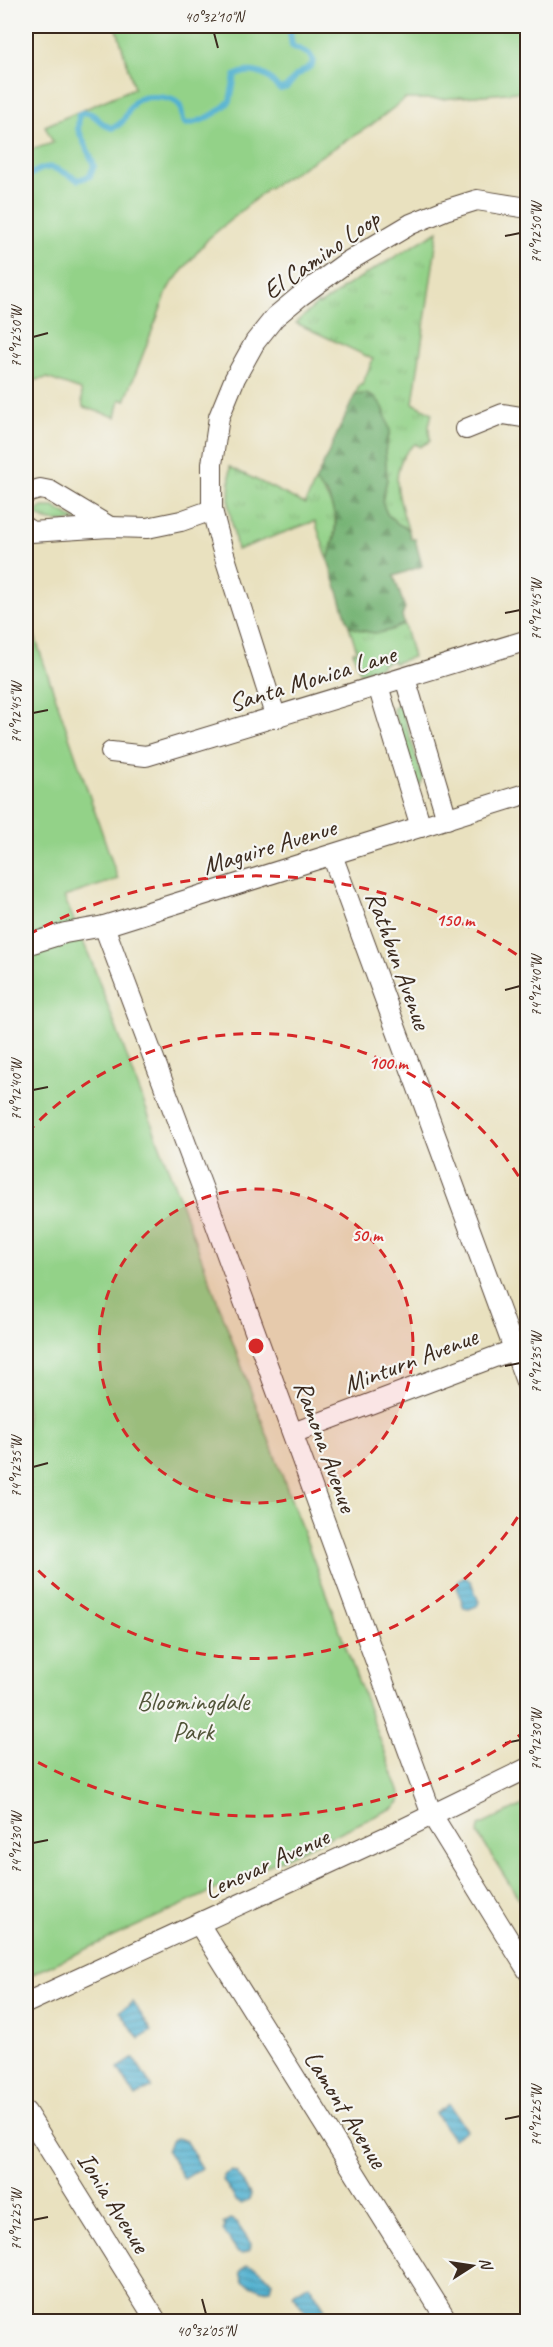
<svg xmlns="http://www.w3.org/2000/svg" width="553" height="2347" font-family="Caveat,sans-serif">
	<style>
		.grass { fill: url(#grass-tufts); stroke: #677e53; stroke-width: 1.5 }
		.forest { fill: url(#forest-firs); stroke: #586f49; stroke-width: 1.5 }
		.park { fill: #93d288; stroke: #677e53; stroke-width: 1.5 }
		.water { fill: url(#water-rules); stroke: #466e77; stroke-width: 1.5 }
		.lines { fill: none; stroke-linecap: round; stroke-linejoin: round }
		.stream { stroke: #51b1d0; stroke-width: 6 }
		.street-casing { stroke: #554536; stroke-width: 22 }
		.street { stroke: #fff; stroke-width: 20 }
		.ticks { fill: none; stroke: #3b2a1e; stroke-width: 2 }
		.ring { fill: none; stroke: #d62828; stroke-width: 3; stroke-dasharray: 10 8 }
		.labels { text-anchor: middle; stroke-width: 4.5; stroke-linejoin: round; paint-order: stroke }
		.street-label { font-size: 26px; fill: #3b2a1e; stroke: #f6f6f2 }
		.park-label { font-size: 26px; fill: #515438; stroke: #f6f6f2 }
		.centre { fill: #d62828; stroke: #f6f6f2; stroke-width: 3 }
		.ring-label { font-size: 18px; text-anchor: middle; font-weight: bold; fill: #d62828; stroke: #f6f6f2; stroke-width: 4.5; stroke-linejoin: round; paint-order: stroke }
		.neatline { fill: none; stroke: #3b2a1e; stroke-width: 2 }
		.ticks-label { font-size: 15px; text-anchor: middle; fill: #3b2a1e }
	</style>
	<defs>
		<pattern id="grass-tufts" width="24" height="20" patternUnits="userSpaceOnUse" patternTransform="scale(1.5)"><rect width="24" height="20" fill="#93d288"/><path d="M3 7l-1-3M5 7V3M7 7l1-3M15 17l-1-3M17 17v-4M19 17l1-3" fill="none" stroke="#80b475"/></pattern>
		<pattern id="forest-firs" width="22" height="20" patternUnits="userSpaceOnUse" patternTransform="scale(1.5)"><rect width="22" height="20" fill="#76b474"/><path d="M5 1l3.5 6h-7zM16 11l3.5 6h-7z" fill="#62935f"/></pattern>
		<pattern id="water-rules" width="6" height="5" patternUnits="userSpaceOnUse" patternTransform="scale(1.5)"><rect width="6" height="5" fill="#51b1d0"/><path d="M0 2.5h6" fill="none" stroke="#4490a8"/></pattern>
	</defs>
	<rect width="100%" height="100%" fill="#f6f6f2"/>
	<filter id="ink" filterUnits="userSpaceOnUse"><feTurbulence type="fractalNoise" baseFrequency=".0167" numOctaves="2"/><feDisplacementMap in="SourceGraphic" scale="12" xChannelSelector="R" yChannelSelector="G"/><feConvolveMatrix kernelMatrix="1 2 1 2 8 2 1 2 1" color-interpolation-filters="sRGB"/></filter>
	<filter id="wash" filterUnits="userSpaceOnUse"><feTurbulence type="fractalNoise" baseFrequency=".008" numOctaves="4" result="noise"/><feDisplacementMap in="SourceGraphic" scale="24" xChannelSelector="R" yChannelSelector="G"/><feGaussianBlur stdDeviation="1.35" result="paint"/><feColorMatrix in="noise" values="0 0 0 0 0 0 0 0 0 0 0 0 0 0 0 0 0 1.4 0 .05"/><feComposite in="paint" operator="in"/></filter>
	<g filter="url(#wash)">
		<rect width="100%" height="100%" fill="#e9e1bf"/>
		<!-- grass -->
		<g class="grass">
			<path d="M 438,231 L 413,403 L 432,413 L 429,426 L 430,441 L 420,447 L 415,444 C 386,466 399,500 408,529 L 398,524 L 387,514 L 382,502 L 387,479 L 385,451 L 390,431 L 366,394 L 355,395 L 360,384 L 362,385 L 373,359 L 296,323 L 318,303 L 319,305 L 341,291 L 341,289 Z"/>
			<path d="M 230,467 L 305,504 L 315,482 C 341,509 338,527 328,560 L 315,521 L 237,550 L 229,507 Z"/>
			<path d="M 42,507 L 54,507 L 77,521 C 63,521 44,525 36,512 Z"/>
			<path d="M 404,624 L 413,657 L 394,663 L 393,660 L 382,664 L 382,666 L 360,673 L 353,652 L 357,651 L 349,626 C 373,635 381,636 404,624 Z"/>
			<polygon points="398,705 401,707 423,779 420,785 416,784 393,709"/>
		</g>
		<!-- forest -->
		<path class="forest" d="M 366,394 L 376,398 L 383,407 L 390,431 L 385,451 L 387,479 L 382,502 L 387,514 L 398,524 L 408,529 L 411,539 L 415,539 L 422,566 L 394,576 L 405,609 L 402,615 L 404,624 C 381,636 373,635 349,626 L 328,560 L 335,537 L 336,519 L 328,495 L 315,482 L 355,395 Z"/>
		<!-- park -->
		<g class="park">
			<polygon points="116,26 527,26 527,91 442,99 405,99 370,126 267,189 208,239 169,287 125,401 120,399 116,417 83,407 81,390 47,378 26,382 26,151 53,143 45,126 134,88"/>
			<polygon points="26,611 118,879 64,897 91,960 401,1796 400,1802 395,1807 26,1977"/>
			<polygon points="527,1803 527,1912 478,1834 479,1826"/>
		</g>
		<!-- water -->
		<g class="water">
			<polygon points="465,1577 471,1582 479,1602 477,1606 469,1609 464,1608 457,1587 459,1580"/>
			<polygon points="133,2002 152,2031 139,2039 120,2011"/>
			<polygon points="134,2058 152,2087 136,2097 118,2068"/>
			<polygon points="449,2104 466,2130 453,2139 435,2113"/>
			<polygon points="177,2138 185,2140 202,2168 184,2179 167,2151 171,2141"/>
			<polygon points="231,2171 236,2172 250,2194 249,2199 242,2204 237,2202 223,2180 224,2175"/>
			<polygon points="230,2219 236,2222 251,2244 250,2250 243,2254 238,2253 223,2231 225,2226 223,2223"/>
			<path d="M 247,2265 C 258,2266 265,2274 272,2282 L 270,2289 L 263,2290 L 243,2282 L 240,2272 Z"/>
			<polygon points="309,2284 328,2314 316,2321 311,2321 293,2294"/>
		</g>
		<g class="lines">
			<!-- stream -->
			<path class="stream" d="M 26,178 C 49,160 55,168 78,180 L 90,176 L 94,166 L 92,160 L 78,129 L 79,114 C 95,108 98,125 112,128 C 137,120 118,91 165,98 C 181,101 181,106 183,121 L 186,124 C 203,122 218,113 230,101 L 235,76 C 245,69 259,71 269,78 C 274,82 275,86 280,89 L 287,87 L 296,76 L 312,65 L 313,60 L 309,54 L 292,46 L 290,32 L 293,26"/>
		</g>
	</g>
	<g filter="url(#ink)">
		<g class="lines">
			<!-- street casing -->
			<g class="street-casing">
				<g id="street">
					<polyline points="466,429 503,414 528,418"/>
					<polyline points="26,493 40,489 50,491 110,527"/>
					<polyline points="26,528 31,532 110,527 147,528 181,521 212,510"/>
					<polyline points="405,678 447,819"/>
					<polyline points="378,686 421,827"/>
					<polyline points="276,718 222,548 212,510 212,464 219,417 235,378 255,342 275,317 299,297 347,262 411,224 445,210 477,200 528,208"/>
					<polyline points="111,752 146,756 528,640"/>
					<polyline points="332,855 528,1387"/>
					<polyline points="104,926 204,1192 432,1815 528,1971"/>
					<polyline points="26,945 65,933 104,926 528,793"/>
					<polyline points="293,1433 513,1350"/>
					<polyline points="199,1924 448,2322"/>
					<polyline points="26,2003 401,1830 528,1768"/>
					<polyline points="26,2112 157,2322"/>
				</g>
			</g>
			<!-- street -->
			<use href="#street" class="street"/>
		</g>
	</g>
	<!-- ticks -->
	<path class="ticks" d="M 214,33 L 218,48M 505,236 L 520,233M 33,337 L 48,333M 505,613 L 520,610M 33,713 L 48,710M 505,990 L 520,986M 33,1090 L 48,1087M 505,1366 L 520,1363M 33,1467 L 48,1463M 505,1743 L 520,1740M 33,1843 L 48,1840M 505,2119 L 520,2116M 33,2220 L 48,2217M 202,2299 L 206,2314"/>
	<!-- distance rings -->
	<circle cx="256" cy="1346" r="157" fill="#d62828" fill-opacity=".12"/>
	<g class="ring">
		<circle cx="256" cy="1346" r="157"/>
		<path d="M527 1502A313 313 0 0 1 27 1559M27 1133A313 313 0 0 1 527 1190"/>
		<path d="M526 1731A470 470 0 0 1 28 1757M28 935A470 470 0 0 1 526 961"/>
	</g>
	<g class="labels">
		<!-- street labels -->
		<g class="street-label">
			<text transform="translate(321 254) rotate(-35)" y="9">El Camino Loop</text>
			<text transform="translate(312 678) rotate(-17)" y="9">Santa Monica Lane</text>
			<text transform="translate(269 846) rotate(-17)" y="9">Maguire Avenue</text>
			<text transform="translate(399 960) rotate(70)" y="9">Rathbun Avenue</text>
			<text transform="translate(410 1360) rotate(-21)" y="9">Minturn Avenue</text>
			<text transform="translate(326 1446) rotate(70)" y="9">Ramona Avenue</text>
			<text transform="translate(266 1863) rotate(-25)" y="9">Lenevar Avenue</text>
			<text transform="translate(346 2109) rotate(58)" y="9">Lamont Avenue</text>
			<text transform="translate(114 2202) rotate(58)" y="9">Ionia Avenue</text>
		</g>
		<!-- park labels -->
		<g class="park-label">
			<text x="193" y="1710">Bloomingdale<tspan x="193" dy="30">Park</tspan></text>
		</g>
	</g>
	<circle cx="256" cy="1346" r="9" class="centre"/>
	<g class="ring-label">
		<text x="455" y="926">150 m</text>
		<text x="388" y="1069">100 m</text>
		<text x="367" y="1241">50 m</text>
	</g>
	<!-- margin -->
	<rect width="553" height="2347" fill="none" stroke="#f6f6f2" stroke-width="66"/>
	<!-- north arrow -->
	<g transform="translate(472 2266) rotate(78)" stroke="#f6f6f2" stroke-width="4.5" paint-order="stroke">
	<path d="M0-4.5L10 22L0 15L-10 22Z" fill="#3b2a1e"/>
	<text y="-9" font-size="16" font-weight="bold" text-anchor="middle" fill="#3b2a1e">N</text>
	</g>
	<rect x="33" y="33" width="487" height="2281" class="neatline"/>
	<g class="ticks-label">
		<text x="214" y="22">40°32'10"N</text>
		<text transform="translate(536 233) rotate(-90)" y="5">74°12'50"W</text>
		<text transform="translate(16 337) rotate(-90)" y="5">74°12'50"W</text>
		<text transform="translate(536 610) rotate(-90)" y="5">74°12'45"W</text>
		<text transform="translate(16 713) rotate(-90)" y="5">74°12'45"W</text>
		<text transform="translate(536 986) rotate(-90)" y="5">74°12'40"W</text>
		<text transform="translate(16 1090) rotate(-90)" y="5">74°12'40"W</text>
		<text transform="translate(536 1363) rotate(-90)" y="5">74°12'35"W</text>
		<text transform="translate(16 1467) rotate(-90)" y="5">74°12'35"W</text>
		<text transform="translate(536 1740) rotate(-90)" y="5">74°12'30"W</text>
		<text transform="translate(16 1843) rotate(-90)" y="5">74°12'30"W</text>
		<text transform="translate(536 2116) rotate(-90)" y="5">74°12'25"W</text>
		<text transform="translate(16 2220) rotate(-90)" y="5">74°12'25"W</text>
		<text x="206" y="2336">40°32'05"N</text>
	</g>
</svg>
